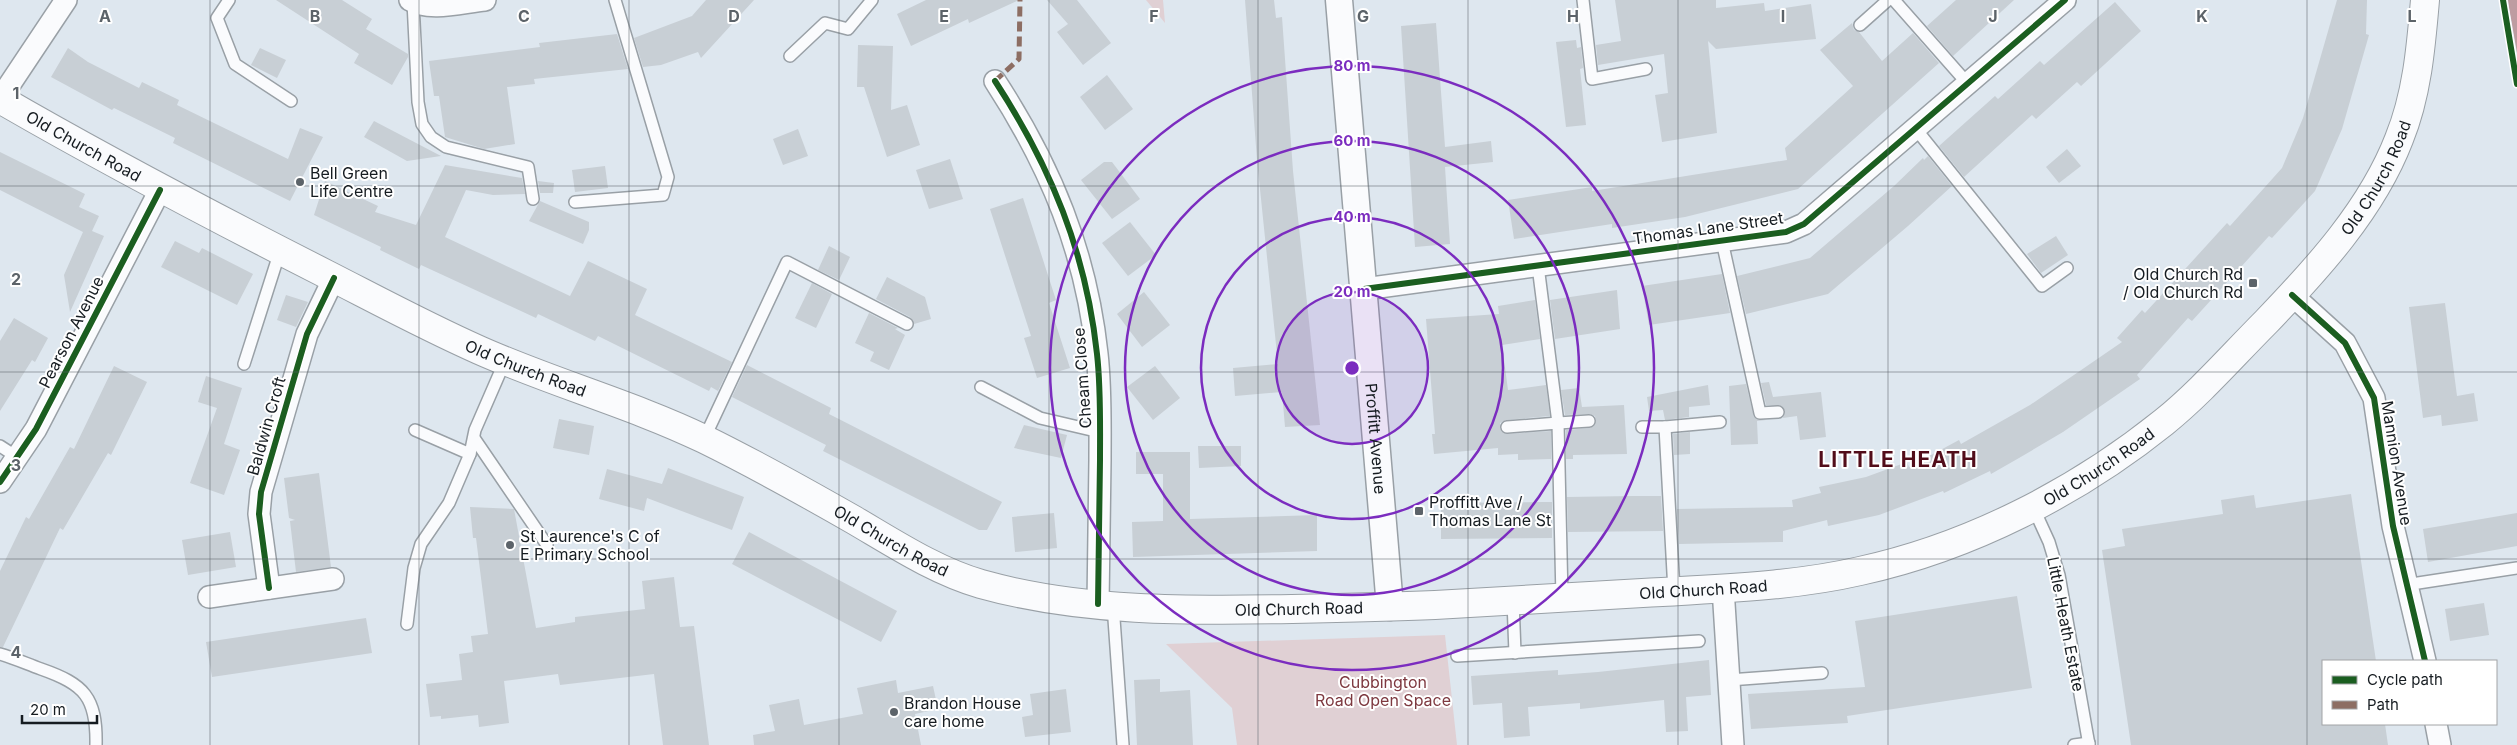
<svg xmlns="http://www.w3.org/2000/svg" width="2517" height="745" font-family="Inter,sans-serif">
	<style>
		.green { fill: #e0d0d4 }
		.water { fill: #be9ca1 }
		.building { fill: #c8cfd5 }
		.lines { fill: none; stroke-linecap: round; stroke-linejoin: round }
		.service-casing { stroke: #99a0a6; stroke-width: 14 }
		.minor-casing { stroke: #99a0a6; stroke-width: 24 }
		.tertiary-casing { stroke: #99a0a6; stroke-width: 29 }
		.secondary-casing { stroke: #99a0a6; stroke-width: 30 }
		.service { stroke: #fafbfd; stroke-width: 11 }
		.minor { stroke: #fafbfd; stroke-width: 21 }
		.tertiary { stroke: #fafbfd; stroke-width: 26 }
		.secondary { stroke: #fafbfd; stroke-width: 28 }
		.quiet { stroke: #8d6e63; stroke-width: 5; stroke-dasharray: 10 5; stroke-linecap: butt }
		.cycleway-casing { stroke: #fff; stroke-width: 9 }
		.cycleway { stroke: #1b5e20; stroke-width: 6 }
		.grid { fill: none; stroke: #5c6369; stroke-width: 1; stroke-opacity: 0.55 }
		.ring { fill: none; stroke: #7b2cbf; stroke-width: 2.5 }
		.poi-dot { fill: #5c6369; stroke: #fff; stroke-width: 2 }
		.labels { text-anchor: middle; stroke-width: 4; stroke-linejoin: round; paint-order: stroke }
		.street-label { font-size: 16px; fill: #161c21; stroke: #fff }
		.poi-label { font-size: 16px; fill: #161c21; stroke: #fff; text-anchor: start }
		.park-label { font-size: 16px; fill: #7e3940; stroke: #fff }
		.district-label { font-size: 21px; font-weight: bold; letter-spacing: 1px; fill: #520d1a; stroke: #fff }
		.grid-label { font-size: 16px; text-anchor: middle; font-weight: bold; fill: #5c6369; stroke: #fff; stroke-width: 4; stroke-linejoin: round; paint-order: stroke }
		.centre { fill: #7b2cbf; stroke: #fff; stroke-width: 2.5 }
		.ring-label { font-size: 15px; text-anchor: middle; font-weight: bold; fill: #7b2cbf; stroke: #fff; stroke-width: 4; stroke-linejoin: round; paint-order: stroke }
	</style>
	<rect width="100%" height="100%" fill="#dee7ef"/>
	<!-- green -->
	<g class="green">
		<polygon points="1146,0 1163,0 1165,23"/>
		<polygon points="1445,635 1457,745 1237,745 1232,708 1166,644"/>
	</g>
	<!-- water -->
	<polygon class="water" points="2508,0 2517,0 2517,53 2509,7"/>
	<!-- building -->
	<g class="building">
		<polygon points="276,0 342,0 372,19 366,29 408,54 408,57 392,85 354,63 359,54"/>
		<polygon points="706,0 754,0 701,58 698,52 661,65 643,67 634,38 692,16"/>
		<polygon points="926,0 1019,0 969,23 968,19 911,46 897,14"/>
		<polygon points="1047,0 1077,0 1111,43 1083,65 1057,32 1068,24"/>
		<polygon points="1245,0 1274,0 1276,18 1282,17 1293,171 1320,425 1285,427 1282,392 1235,396 1233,368 1278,364 1257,160"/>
		<polygon points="1615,0 1716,0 1716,8 1764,3 1765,11 1811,4 1816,39 1716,49 1708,41 1717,133 1662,142 1655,95 1668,93 1664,54 1598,65 1596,45 1621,41"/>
		<polygon points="1956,0 2014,0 1953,56 1927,26"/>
		<polygon points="2337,0 2367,0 2366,34 2369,35 2342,129 2315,191 2272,238 2269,236 2192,321 2188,318 2137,375 2140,379 2063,432 2019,458 1991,474 1990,471 1944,493 1943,491 1879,515 1828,526 1827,520 1783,531 1783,542 1679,544 1677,509 1793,507 1792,500 1821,493 1819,487 1866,477 1907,462 1909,467 1959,440 1961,444 2030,405 2122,342 2117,338 2142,310 2145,313 2227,223 2230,226 2282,168 2303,118"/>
		<polygon points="2115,2 2141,31 2081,86 2077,82 2036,119 2032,115 1964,177 1939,146 1995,96 1998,99 2040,61 2044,65"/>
		<polygon points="1436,23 1445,147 1491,141 1493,162 1445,167 1450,244 1415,247 1401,26"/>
		<polygon points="1852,23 1854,30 1859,32 1882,61 1913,33 1939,63 1798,189 1685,217 1612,228 1612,224 1514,239 1508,200 1592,187 1592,191 1787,160 1785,148 1853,86 1820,50"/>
		<polygon points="617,34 628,69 534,79 535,84 507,87 515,144 484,149 445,137 439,96 434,96 429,61 540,47 539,43"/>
		<polygon points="1576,40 1577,48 1581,47 1583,68 1580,69 1586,125 1566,127 1556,42"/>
		<polygon points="858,45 893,46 891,110 907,105 920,145 887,157 864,87 857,87"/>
		<polygon points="68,48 88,62 139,88 142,82 179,100 177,105 288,159 300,128 323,137 290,201 173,143 175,138 114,108 112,110 51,77"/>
		<polygon points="260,48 286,60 277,78 251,65"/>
		<polygon points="1107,75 1133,109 1105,130 1080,97"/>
		<polygon points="374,121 441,156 407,161 364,137"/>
		<polygon points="798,129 808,156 783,165 773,139"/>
		<polygon points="2067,149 2081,166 2059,183 2046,167"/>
		<polygon points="0,152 85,194 79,207 99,216 92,231 104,236 70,312 64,275 83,232 0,190"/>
		<polygon points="1928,156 1952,186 1908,226 1828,294 1746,314 1737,276 1810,258 1894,186 1923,158 1924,160"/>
		<polygon points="950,159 963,199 929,209 916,170"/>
		<polygon points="1104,162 1112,162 1140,199 1112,219 1081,180"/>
		<polygon points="445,165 522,178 525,194 493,195 466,190 445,237 570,296 588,261 647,289 635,315 732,362 718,391 711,387 709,391 598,336 595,341 538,314 536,318 421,265 419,269 380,250 381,247 314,215 325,181 378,206 375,212 416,225"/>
		<polygon points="605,166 608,188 575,192 572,170"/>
		<polygon points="538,181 554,183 553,193 540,193"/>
		<polygon points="1023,198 1056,300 1049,303 1070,368 1037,378 1024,338 1031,336 990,209"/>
		<polygon points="540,201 589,222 589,230 583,244 529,221"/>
		<polygon points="1130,222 1156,255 1128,276 1102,243"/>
		<polygon points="2056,236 2068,255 2041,273 2027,254"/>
		<polygon points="175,241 199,253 202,248 253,274 237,305 161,267"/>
		<polygon points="829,246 850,257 839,280 818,270"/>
		<polygon points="1722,274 1730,313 1649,325 1642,286"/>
		<polygon points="887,277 925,297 931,319 914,324 910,317 876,299"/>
		<polygon points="812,283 832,294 816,328 795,318"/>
		<polygon points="1617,290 1620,329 1555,339 1550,300"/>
		<polygon points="1144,292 1170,325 1142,347 1117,314"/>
		<polygon points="286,295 308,302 296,327 277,320"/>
		<polygon points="1535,300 1540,339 1502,345 1508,390 1546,385 1550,416 1506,420 1500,423 1500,428 1507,434 1551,431 1551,459 1518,460 1518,454 1498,455 1498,448 1434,454 1432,434 1435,434 1426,319 1499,314 1498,306"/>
		<polygon points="2445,303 2457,396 2474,393 2478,421 2442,426 2441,415 2423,418 2409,307"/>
		<polygon points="869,313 898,328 895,329 905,335 889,370 870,361 874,352 855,343"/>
		<polygon points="14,318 48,338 35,362 32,360 0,411 0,341"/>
		<polygon points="747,365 831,408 829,414 1002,502 987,530 979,530 823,451 826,445 732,397"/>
		<polygon points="114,366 147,382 111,455 108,453 63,530 60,528 3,647 0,647 0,571 26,517 29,519 70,447 74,449"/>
		<polygon points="1155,366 1180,398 1153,420 1127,387"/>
		<polygon points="206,376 242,388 224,444 240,450 224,495 190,483 217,408 198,402"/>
		<polygon points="1769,382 1773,397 1821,392 1826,437 1800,440 1797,416 1783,418 1785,411 1782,406 1766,405 1761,383"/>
		<polygon points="1746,384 1754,417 1766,420 1757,421 1758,444 1731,445 1729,386"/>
		<polygon points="1708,385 1710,405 1689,407 1689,417 1665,420 1663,410 1649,411 1647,397"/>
		<polygon points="1579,388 1582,407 1624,405 1627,454 1573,455 1573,459 1566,459 1566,430 1590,428 1596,421 1595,416 1589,414 1565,415 1561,390"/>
		<polygon points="559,419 594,426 589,455 553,448"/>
		<polygon points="1024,425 1067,435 1061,458 1014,448"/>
		<polygon points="1690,432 1690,454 1674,455 1673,434"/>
		<polygon points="1198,446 1241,446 1241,466 1199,468"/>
		<polygon points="1136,452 1190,452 1190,519 1317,515 1317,551 1133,557 1132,522 1163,521 1163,474 1136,474"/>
		<polygon points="668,468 744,497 732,530 647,498 644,511 599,499 607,469 662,484"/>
		<polygon points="319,473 331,567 296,572 290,521 295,520 289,518 284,478"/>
		<polygon points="2351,494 2376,661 2323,661 2323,724 2385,724 2388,745 2131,745 2102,550 2125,546 2122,529 2223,514 2221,500 2254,495 2256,508"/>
		<polygon points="1633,496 1661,496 1663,531 1568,532 1567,497"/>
		<polygon points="1543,502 1552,502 1552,538 1441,539 1441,503"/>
		<polygon points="470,507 514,509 536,628 575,622 575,617 645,609 642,581 674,577 680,627 694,626 709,745 663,745 654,674 560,685 558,674 504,681 509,723 479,727 478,715 441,719 441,716 430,717 426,684 462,680 459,654 473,652 471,636 488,634 476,538 473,538"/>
		<polygon points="1054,513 1057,548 1015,552 1012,517"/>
		<polygon points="2517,513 2517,546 2428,562 2423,529"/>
		<polygon points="230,532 236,567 188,575 182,540"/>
		<polygon points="749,532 897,611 881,642 732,564"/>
		<polygon points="2017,596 2032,688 1847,716 1848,723 1751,729 1748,694 1865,687 1855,621"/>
		<polygon points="2484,603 2489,635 2450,641 2445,609"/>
		<polygon points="366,618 372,653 212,677 206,642"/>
		<polygon points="1709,660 1711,695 1686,697 1688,731 1666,732 1664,700 1580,709 1580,703 1528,707 1530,736 1504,738 1502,703 1473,705 1471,676 1558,670 1558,675 1598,672"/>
		<polygon points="1160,679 1160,692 1190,690 1193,745 1137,745 1134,680"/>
		<polygon points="896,680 898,693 933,686 938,709 915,714 921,745 754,745 753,735 775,731 769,705 799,699 804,725 863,714 857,688"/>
		<polygon points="1066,689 1071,732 1025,737 1022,717 1033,715 1030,694"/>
	</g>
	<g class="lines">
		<!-- service casing -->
		<g class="service-casing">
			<g id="service">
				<polyline points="229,0 217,18 235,64 291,101"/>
				<polyline points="1583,0 1592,79 1646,69"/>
				<polyline points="1894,0 1968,84"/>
				<polyline points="413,2 418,102 422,124 431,137 446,147 528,167 533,199"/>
				<polyline points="1860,25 1888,0"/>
				<polyline points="790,56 825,23 848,29 872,0"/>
				<polyline points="1915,128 2042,286 2067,268"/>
				<polyline points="575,202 663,195 668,177 615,0"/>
				<polyline points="1722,241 1760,413 1778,412"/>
				<polyline points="1538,266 1558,423 1589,421"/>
				<polyline points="244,364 280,251"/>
				<polyline points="981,387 1040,418 1100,432"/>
				<polyline points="1507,427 1558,423 1562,598"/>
				<polyline points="1642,427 1665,427 1674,591"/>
				<polyline points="1665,427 1720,422"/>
				<polyline points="415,430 470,454"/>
				<polyline points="474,438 547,545"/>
				<polyline points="704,439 787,262 907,324"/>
				<polyline points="0,446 17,457"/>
				<polyline points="2033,507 2049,542 2059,575 2089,745"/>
				<polyline points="2405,585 2517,568"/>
				<polyline points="1513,601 1515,653"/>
				<polyline points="1113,605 1123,745"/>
				<polyline points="407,624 414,568 421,544 449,503 470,454 475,430 505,361"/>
				<path d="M 0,654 C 14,658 27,664 41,669 C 84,684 97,697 96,745"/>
				<polyline points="1457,656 1699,641"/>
				<polyline points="1729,680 1822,673"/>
				<polyline points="2074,745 2089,743"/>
			</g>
		</g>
		<!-- minor casing -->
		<g class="minor-casing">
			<g id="minor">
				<path d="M 410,0 C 430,12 463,2 485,0"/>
				<path d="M 995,81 C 1051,167 1086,252 1097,354 C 1101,389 1100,425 1100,460 C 1099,508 1099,556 1098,604"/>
				<polyline points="0,99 66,0"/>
				<polyline points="1364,289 1786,232 1804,224 2065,0"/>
				<polyline points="2292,295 2345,343 2374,398 2393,526 2425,661"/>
				<polyline points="0,482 36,429 160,190"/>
				<polyline points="269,588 259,514 261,492 307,334 334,278"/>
				<polyline points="1723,588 1733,745"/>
				<polyline points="209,597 333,579"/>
				<polyline points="2436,724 2440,745"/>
			</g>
		</g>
		<!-- tertiary casing -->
		<g class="tertiary-casing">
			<g id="tertiary">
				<path id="s1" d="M 1339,0 L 1390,607"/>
			</g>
		</g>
		<!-- secondary casing -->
		<g class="secondary-casing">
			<g id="secondary">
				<path id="s2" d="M 0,99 C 107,161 216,218 326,274 C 377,300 427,327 479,350 C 553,383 631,404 704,439 C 755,464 805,492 854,520 C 895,544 936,571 981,584 C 1081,612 1189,611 1292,609 C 1340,608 1387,607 1435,605 C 1510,601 1586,596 1662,592 C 1728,588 1795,586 1860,571 C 1970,547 2077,492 2164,422 C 2201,392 2232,356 2266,322 C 2317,269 2372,209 2399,139 C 2417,95 2421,47 2425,0"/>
			</g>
		</g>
		<!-- service -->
		<use href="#service" class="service"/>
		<!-- minor -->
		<use href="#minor" class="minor"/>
		<!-- tertiary -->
		<use href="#tertiary" class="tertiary"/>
		<!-- secondary -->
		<use href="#secondary" class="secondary"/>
		<!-- quiet -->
		<polyline class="quiet" points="995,81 1019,59 1020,0"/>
		<!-- cycleway casing -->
		<g class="cycleway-casing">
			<g id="cycleway">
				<polyline points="2503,0 2517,84"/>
				<path d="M 995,81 C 1051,167 1086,252 1097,354 C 1101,389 1100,425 1100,460 C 1099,508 1099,556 1098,604"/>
				<polyline points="1364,289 1786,232 1804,224 2065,0"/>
				<polyline points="2292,295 2345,343 2374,398 2393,526 2425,661"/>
				<polyline points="0,482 36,429 160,190"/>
				<polyline points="269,588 259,514 261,492 307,334 334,278"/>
			</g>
		</g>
		<!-- cycleway -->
		<use href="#cycleway" class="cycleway"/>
	</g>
	<!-- grid -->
	<path class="grid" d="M 210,0 L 210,745M 419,0 L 419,745M 629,0 L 629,745M 839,0 L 839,745M 1049,0 L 1049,745M 1258,0 L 1258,745M 1468,0 L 1468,745M 1678,0 L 1678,745M 1888,0 L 1888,745M 2098,0 L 2098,745M 2307,0 L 2307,745M 0,186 L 2517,186M 0,372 L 2517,372M 0,559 L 2517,559"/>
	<!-- distance rings -->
	<circle cx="1352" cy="368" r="76" fill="#7b2cbf" fill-opacity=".12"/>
	<g class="ring">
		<circle cx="1352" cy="368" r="76"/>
		<circle cx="1352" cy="368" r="151"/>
		<circle cx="1352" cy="368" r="227"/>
		<circle cx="1352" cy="368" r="302"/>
	</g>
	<!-- markers -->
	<g class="poi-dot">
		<circle cx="300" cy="182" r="5"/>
		<rect x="2248" y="278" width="10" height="10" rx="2.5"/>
		<rect x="1414" y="506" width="10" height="10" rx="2.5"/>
		<circle cx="510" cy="545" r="5"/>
		<circle cx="894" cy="712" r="5"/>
	</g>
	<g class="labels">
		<!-- street labels -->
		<g class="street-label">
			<text dy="6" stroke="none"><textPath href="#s2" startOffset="96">Old Church Road</textPath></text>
			<text dy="6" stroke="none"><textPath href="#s2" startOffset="2646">Old Church Road</textPath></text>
			<text transform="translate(1708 228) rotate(-8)" y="6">Thomas Lane Street</text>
			<text transform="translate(71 332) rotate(-63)" y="6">Pearson Avenue</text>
			<text dy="6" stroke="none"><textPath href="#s2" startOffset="591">Old Church Road</textPath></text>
			<text transform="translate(1082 378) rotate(-94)" y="6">Cheam Close</text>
			<text transform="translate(266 426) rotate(-74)" y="6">Baldwin Croft</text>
			<text dy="6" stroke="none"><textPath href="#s1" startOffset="440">Proffitt Avenue</textPath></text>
			<text transform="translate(2397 463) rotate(81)" y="6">Mannion Avenue</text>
			<text dy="6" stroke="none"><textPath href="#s2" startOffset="2241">Old Church Road</textPath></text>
			<text dy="6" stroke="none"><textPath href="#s2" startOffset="996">Old Church Road</textPath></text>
			<text dy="6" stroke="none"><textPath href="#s2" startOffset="1821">Old Church Road</textPath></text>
			<text dy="6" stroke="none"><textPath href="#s2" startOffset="1416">Old Church Road</textPath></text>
			<text transform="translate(2066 624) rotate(79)" y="6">Little Heath Estate</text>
		</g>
		<!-- poi labels -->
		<g class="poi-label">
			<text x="310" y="179">Bell Green<tspan x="310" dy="18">Life Centre</tspan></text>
			<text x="2243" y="280" text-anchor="end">Old Church Rd<tspan x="2243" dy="18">/ Old Church Rd</tspan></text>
			<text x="1429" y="508">Proffitt Ave /<tspan x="1429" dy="18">Thomas Lane St</tspan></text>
			<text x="520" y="542">St Laurence's C of<tspan x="520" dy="18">E Primary School</tspan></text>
			<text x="904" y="709">Brandon House<tspan x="904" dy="18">care home</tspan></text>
		</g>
		<!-- park labels -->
		<g class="park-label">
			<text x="1383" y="688">Cubbington<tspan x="1383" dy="18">Road Open Space</tspan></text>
		</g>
		<!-- district labels -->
		<g class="district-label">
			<text x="1898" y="467">LITTLE HEATH</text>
		</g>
	</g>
	<g class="grid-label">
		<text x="105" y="22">A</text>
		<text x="315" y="22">B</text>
		<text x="524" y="22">C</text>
		<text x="734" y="22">D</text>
		<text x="944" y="22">E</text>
		<text x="1154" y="22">F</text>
		<text x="1363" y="22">G</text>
		<text x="1573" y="22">H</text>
		<text x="1783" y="22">I</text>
		<text x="1993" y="22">J</text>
		<text x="2202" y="22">K</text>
		<text x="2412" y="22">L</text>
		<text x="16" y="99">1</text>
		<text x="16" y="285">2</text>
		<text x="16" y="471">3</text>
		<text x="16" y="658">4</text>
	</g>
	<circle cx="1352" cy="368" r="8" class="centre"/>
	<g class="ring-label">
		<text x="1352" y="71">80 m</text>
		<text x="1352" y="146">60 m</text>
		<text x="1352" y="222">40 m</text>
		<text x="1352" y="297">20 m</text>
	</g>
	<!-- legend -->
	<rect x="2322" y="660" width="175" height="65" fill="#ffffff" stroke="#a2a4a6"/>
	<rect x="2332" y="676" width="25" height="8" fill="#1b5e20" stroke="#a2a4a6"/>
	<text x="2367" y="685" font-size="15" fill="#161c21">Cycle path</text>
	<rect x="2332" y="701" width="25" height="8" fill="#8d6e63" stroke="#a2a4a6"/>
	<text x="2367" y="710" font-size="15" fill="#161c21">Path</text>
	<!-- scale -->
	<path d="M22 715v8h75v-8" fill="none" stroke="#161c21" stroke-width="2.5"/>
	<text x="30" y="715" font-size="15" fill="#161c21" stroke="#ffffff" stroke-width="4" paint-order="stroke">20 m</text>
</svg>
